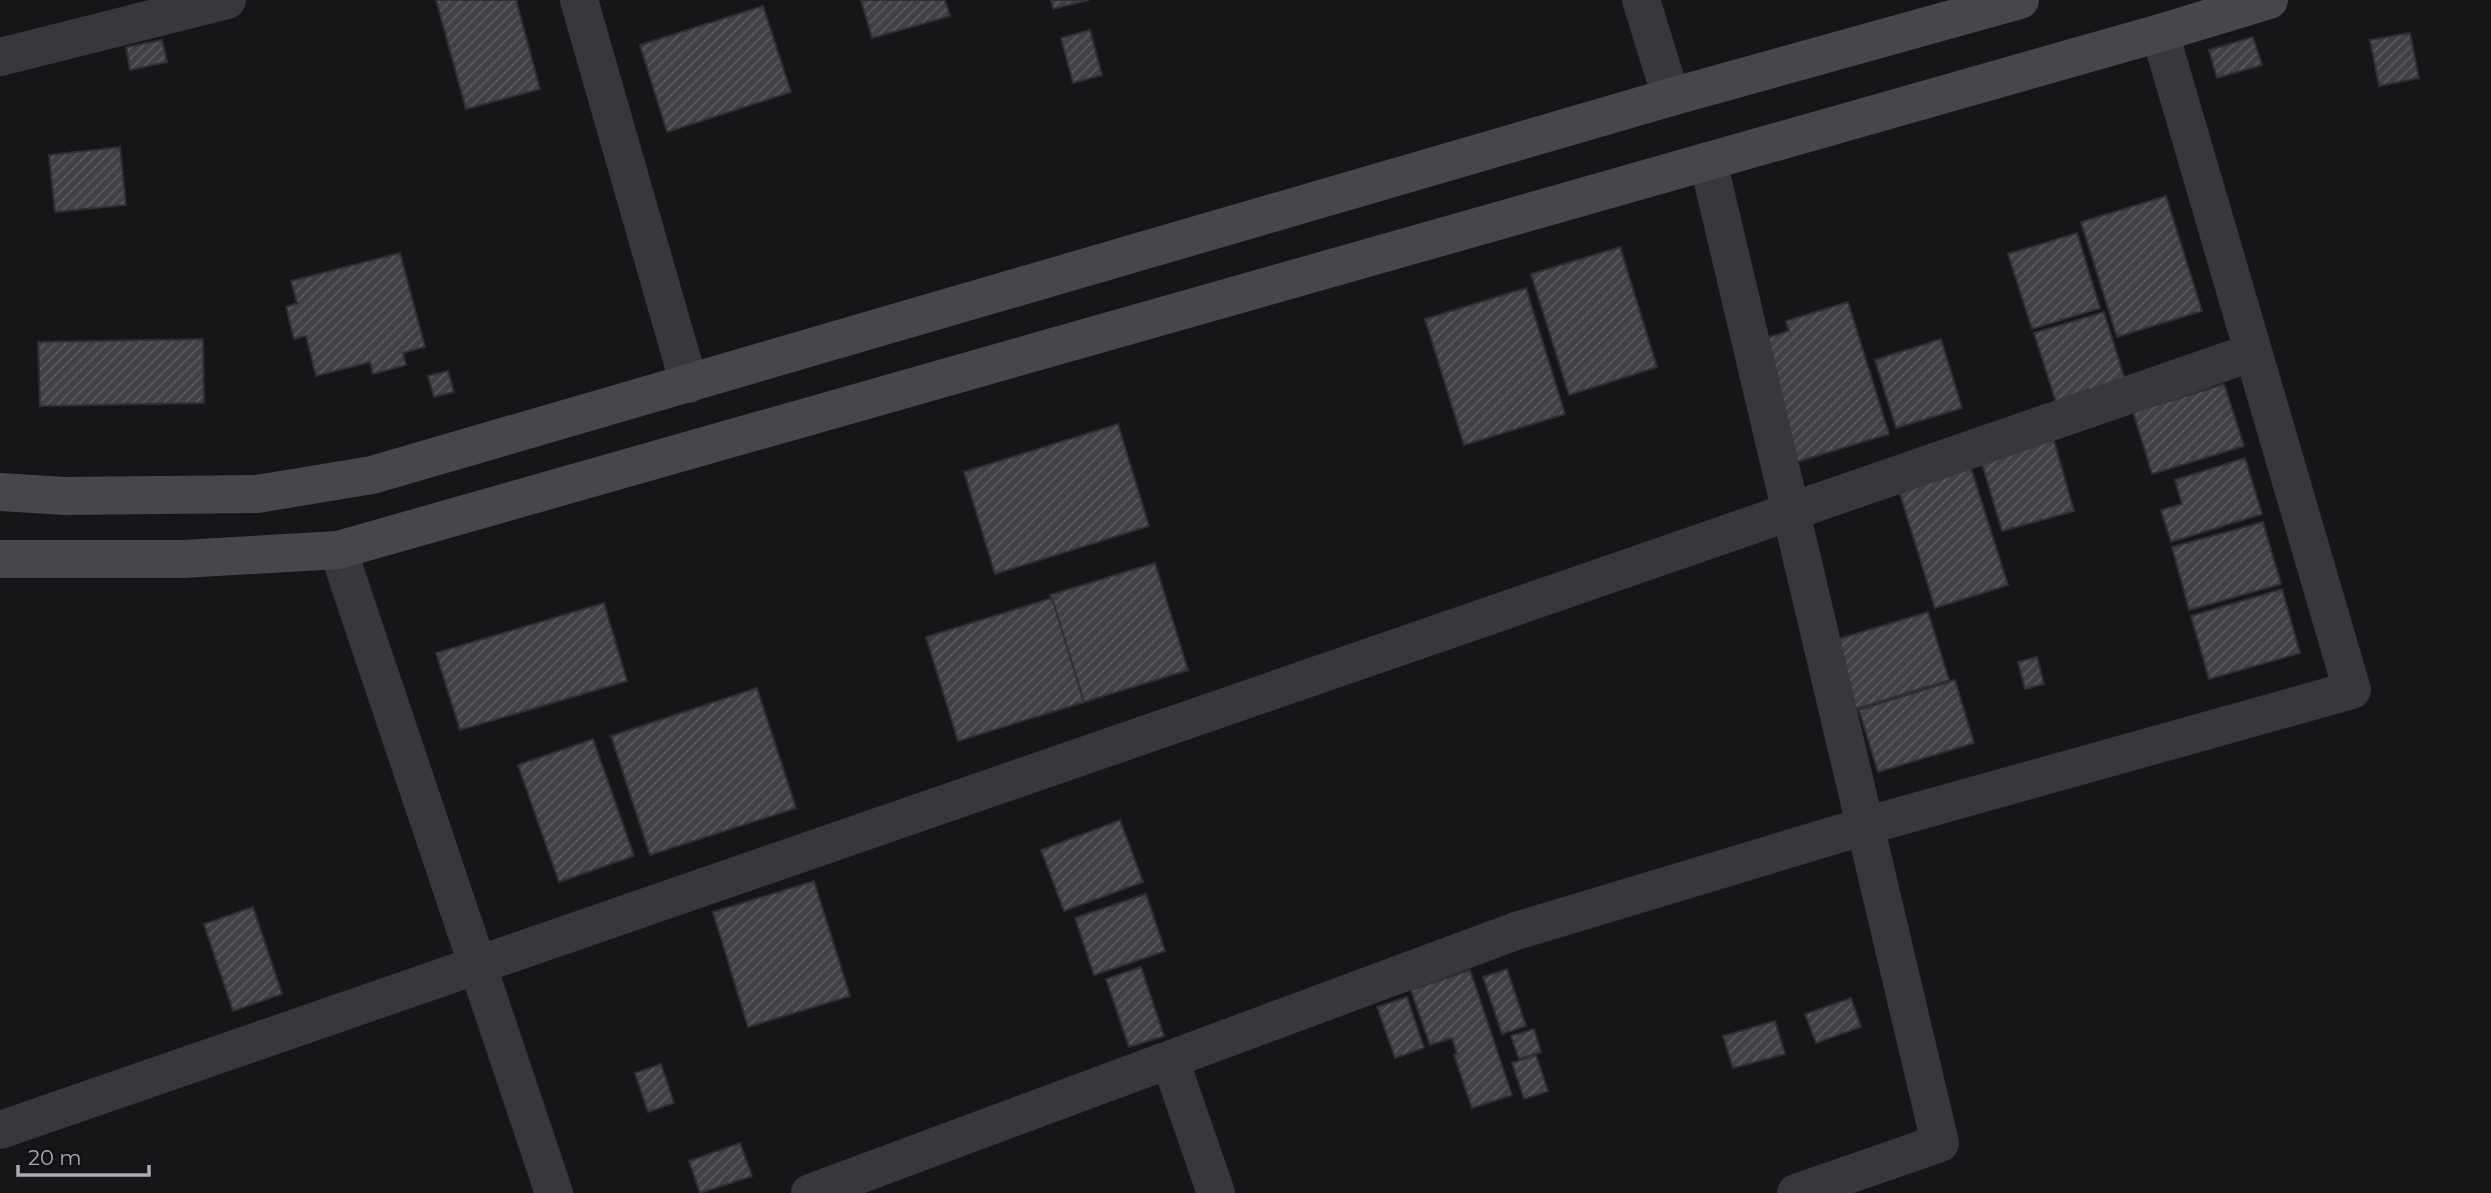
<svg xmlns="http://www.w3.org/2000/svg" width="2491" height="1193" font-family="Montserrat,sans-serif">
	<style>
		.building { fill: url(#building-hatch); stroke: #303034; stroke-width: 2 }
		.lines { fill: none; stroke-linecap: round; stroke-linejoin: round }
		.street { stroke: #37383d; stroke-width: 38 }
		.secondary { stroke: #45474d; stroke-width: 38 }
	</style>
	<defs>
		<pattern id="building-hatch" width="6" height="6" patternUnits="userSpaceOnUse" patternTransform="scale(1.75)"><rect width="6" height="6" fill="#404145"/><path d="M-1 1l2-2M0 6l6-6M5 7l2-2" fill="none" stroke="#595a5e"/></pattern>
	</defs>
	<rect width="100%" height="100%" fill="#161618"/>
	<!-- building -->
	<g class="building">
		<polygon points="436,0 516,0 540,89 466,109"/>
		<polygon points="861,0 945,0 950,16 872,38"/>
		<polygon points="1051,0 1089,0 1053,9"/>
		<polygon points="763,6 791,92 667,132 640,45"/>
		<polygon points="1090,30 1102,75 1073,83 1061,38"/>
		<polygon points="2410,33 2419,78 2379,86 2370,40"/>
		<polygon points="2253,37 2262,65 2217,78 2209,50"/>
		<polygon points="162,40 167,62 130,70 126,47"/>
		<polygon points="120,147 126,205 55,212 49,155"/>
		<polygon points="2166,196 2202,311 2117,337 2081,222"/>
		<polygon points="2077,233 2100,308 2032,329 2008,254"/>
		<polygon points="1620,247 1657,367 1569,395 1531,274"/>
		<polygon points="400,253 425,347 403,353 406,365 373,374 370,362 316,376 306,336 294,339 286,307 297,303 291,281"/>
		<polygon points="1526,288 1565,414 1464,445 1425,319"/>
		<polygon points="1848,302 1889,434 1790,464 1752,342 1789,331 1786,321"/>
		<polygon points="2104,312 2125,380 2056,402 2034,333"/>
		<polygon points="203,339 204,403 40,406 38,342"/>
		<polygon points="1941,339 1962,408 1896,428 1875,360"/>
		<polygon points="448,371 454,392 434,397 428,376"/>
		<polygon points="2224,384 2244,446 2152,474 2133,412"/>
		<polygon points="1118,424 1149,526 995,574 964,472"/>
		<polygon points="2053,437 2074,511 2002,531 1980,457"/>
		<polygon points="2245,458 2262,514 2171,542 2161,510 2182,504 2175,480"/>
		<polygon points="1968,459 2008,585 1935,608 1896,481"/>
		<polygon points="2263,522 2281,584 2189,610 2172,547"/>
		<polygon points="1155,563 1188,670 1084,702 1050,595"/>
		<polygon points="2282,589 2300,653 2209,679 2191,616"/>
		<polygon points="1052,598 1084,702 958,741 926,637"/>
		<polygon points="604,603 627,681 460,730 436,653"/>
		<polygon points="1928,612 1949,680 1856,709 1835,640"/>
		<polygon points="2037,657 2044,684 2025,689 2018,662"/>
		<polygon points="1955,680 1974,743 1878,772 1859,710"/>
		<polygon points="757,688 796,808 650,855 611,736"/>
		<polygon points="593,739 634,856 559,882 518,765"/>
		<polygon points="1120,820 1143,882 1064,911 1041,850"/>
		<polygon points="814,881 850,996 748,1027 713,912"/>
		<polygon points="1146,894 1165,951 1094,975 1075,918"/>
		<polygon points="253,907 282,994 233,1011 204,924"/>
		<polygon points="1141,967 1164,1036 1129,1047 1106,979"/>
		<polygon points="1507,969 1526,1026 1502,1034 1483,977"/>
		<polygon points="1470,970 1512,1095 1472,1108 1454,1055 1457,1054 1452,1038 1430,1045 1411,990"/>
		<polygon points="1407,997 1424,1048 1395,1058 1377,1007"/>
		<polygon points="1851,998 1861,1027 1816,1043 1805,1014"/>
		<polygon points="1775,1021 1785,1054 1733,1068 1723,1036"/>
		<polygon points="1534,1029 1541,1052 1519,1059 1511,1036"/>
		<polygon points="1536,1055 1548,1091 1524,1099 1512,1063"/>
		<polygon points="661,1064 674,1103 648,1112 635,1073"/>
		<polygon points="740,1143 752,1176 700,1193 689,1161"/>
	</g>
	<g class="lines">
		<!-- street -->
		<g class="street">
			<polyline points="579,0 689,384"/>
			<polyline points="1641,0 1671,97"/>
			<polyline points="0,57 227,0"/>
			<polyline points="1708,161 1940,1143 1796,1193"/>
			<polyline points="338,550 554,1193"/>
			<polyline points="1170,1060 1216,1193"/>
			<polyline points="0,1130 2253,352"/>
			<polyline points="810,1193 1516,931 1865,826 2352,690 2160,33"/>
		</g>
		<!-- secondary -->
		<g class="secondary">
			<polyline points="0,492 65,496 257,494 372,475 1671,97 2020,0"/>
			<polyline points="0,559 183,559 338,550 2160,33 2269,0"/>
		</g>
	</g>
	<!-- scale -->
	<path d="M18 1165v10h131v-10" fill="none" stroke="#a8adb8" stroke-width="3.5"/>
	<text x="28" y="1165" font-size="21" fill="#a8adb8" stroke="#111113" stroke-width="5" paint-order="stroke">20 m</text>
</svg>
